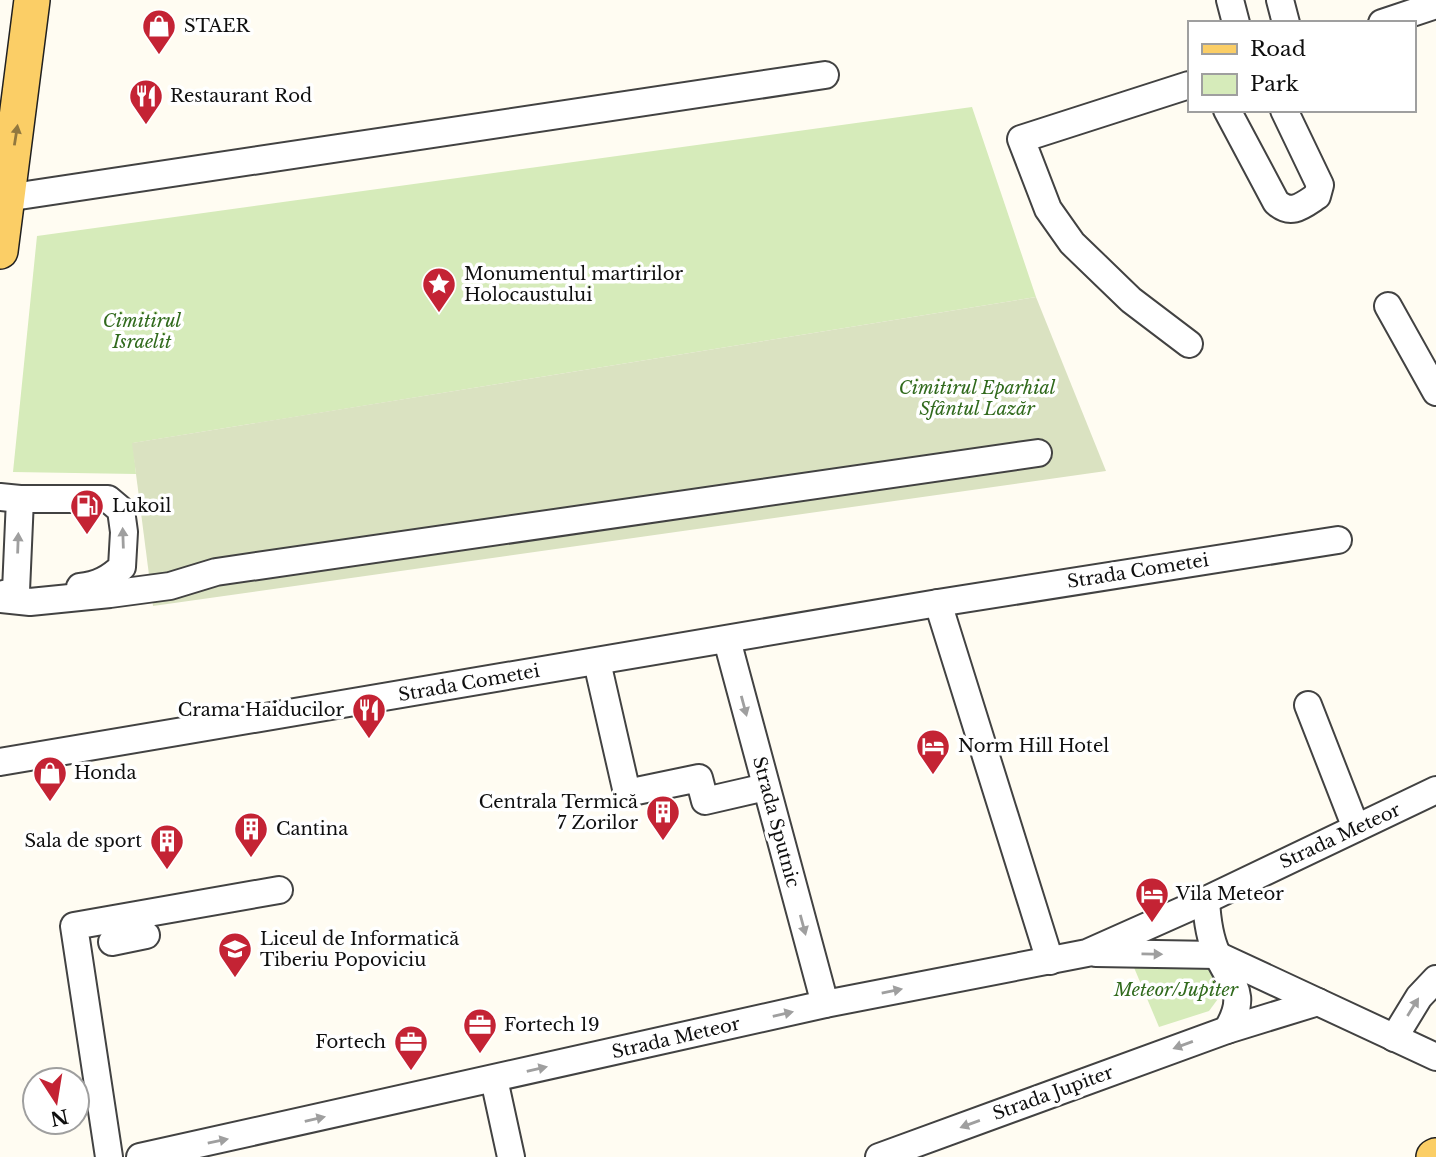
<svg xmlns="http://www.w3.org/2000/svg" width="1436" height="1157" font-family="'Libre Baskerville',serif">
	<style>
		.green { fill: #d6ebba }
		.cemetery { fill: #dae2c1 }
		.lines { fill: none; stroke-linecap: round; stroke-linejoin: round }
		.minor-casing { stroke: #424242; stroke-width: 30 }
		.major-casing { stroke: #202020; stroke-width: 38 }
		.minor { stroke: #fff; stroke-width: 26 }
		.major { stroke: #fbce66; stroke-width: 35 }
		.oneway { fill: #91783f }
		.oneway2 { fill: #9f9f9f }
		.labels { text-anchor: middle; stroke-width: 7; stroke-linejoin: round; paint-order: stroke }
		.poi-label { font-size: 18px; fill: #0f0f0f; stroke: #fff; text-anchor: start }
		.park-label { font-size: 18px; font-style: italic; fill: #316a1d; stroke: #fff }
		.street-label { font-size: 18px; fill: #0f0f0f; stroke: #fff }
	</style>
	<rect width="100%" height="100%" fill="#fffcf2"/>
	<!-- green -->
	<g class="green">
		<polygon points="972,107 1036,297 133,443 136,474 13,472 37,236"/>
		<polygon points="1130,958 1193,961 1216,972 1223,992 1209,1011 1159,1027"/>
	</g>
	<!-- cemetery -->
	<polygon class="cemetery" points="1036,297 1106,471 153,606 132,443"/>
	<g class="lines">
		<!-- minor casing -->
		<g class="minor-casing">
			<g id="minor">
				<polyline points="1230,0 1236,23"/>
				<polyline points="1280,0 1286,23"/>
				<polyline points="1382,23 1436,5"/>
				<path d="M 1227,110 L 1276,202 C 1291,216 1302,206 1317,196 L 1320,185 L 1284,110"/>
				<polyline points="6,198 825,75"/>
				<polyline points="1388,306 1436,392"/>
				<polyline points="1189,344 1131,300 1072,243 1048,209 1021,139 1189,85"/>
				<polyline points="0,497 20,499 16,591 0,595"/>
				<path d="M 20,499 L 108,499 L 121,510 L 124,532 L 122,567 C 109,579 98,585 80,587"/>
				<polyline points="0,599 30,602 110,594 170,586 216,572 1038,453"/>
				<polyline points="938,603 1050,961"/>
				<polyline points="727,640 825,1004"/>
				<polyline points="597,662 627,793 699,778 705,801 766,787"/>
				<polyline points="1308,705 1356,828"/>
				<polyline points="0,762 938,603 1338,540"/>
				<path d="M 1206,900 C 1207,919 1209,937 1217,954 C 1231,985 1249,993 1227,1030"/>
				<polyline points="112,942 146,935"/>
				<polyline points="1096,953 1217,955 1436,1057"/>
				<polyline points="1394,1038 1419,997 1436,979"/>
				<polyline points="494,1079 511,1157"/>
				<polyline points="109,1157 74,926 279,890"/>
				<polyline points="140,1157 825,1004 1087,953 1206,900 1436,790"/>
				<polyline points="879,1157 1227,1030 1318,1002"/>
			</g>
		</g>
		<!-- major casing -->
		<g class="major-casing">
			<g id="major">
				<polyline points="0,251 32,0"/>
				<polyline points="1434,1157 1436,1156"/>
			</g>
		</g>
		<!-- minor -->
		<use href="#minor" class="minor"/>
		<!-- major -->
		<use href="#major" class="major"/>
	</g>
	<!-- one-way arrows -->
	<defs><path id="oneway-solid" d="M-6-.8H1V-3.2L6.5 0L1 3.2V.8H-6Z" transform="scale(1.75)"/></defs>
	<use class="oneway" href="#oneway-solid" transform="translate(16 135) rotate(-81)"/>
	<g class="oneway2">
		<use href="#oneway-solid" transform="translate(123 538) rotate(-92)"/>
		<use href="#oneway-solid" transform="translate(18 543) rotate(-88)"/>
		<use href="#oneway-solid" transform="translate(744 706) rotate(75)"/>
		<use href="#oneway-solid" transform="translate(803 925) rotate(75)"/>
		<use href="#oneway-solid" transform="translate(1152 954) rotate(1)"/>
		<use href="#oneway-solid" transform="translate(892 991) rotate(-11)"/>
		<use href="#oneway-solid" transform="translate(1413 1007) rotate(-58)"/>
		<use href="#oneway-solid" transform="translate(783 1014) rotate(-13)"/>
		<use href="#oneway-solid" transform="translate(1183 1045) rotate(160)"/>
		<use href="#oneway-solid" transform="translate(537 1069) rotate(-13)"/>
		<use href="#oneway-solid" transform="translate(315 1119) rotate(-13)"/>
		<use href="#oneway-solid" transform="translate(970 1124) rotate(160)"/>
		<use href="#oneway-solid" transform="translate(218 1141) rotate(-12)"/>
	</g>
	<!-- icons -->
	<defs>
		<g id="shop-pin" transform="scale(1.75)"><path d="M0 17L-7.5 6A9.5 9.5 0 1 1 7.5 6Z" fill="#c42334" stroke="#fff"/><path d="M-5-2.5h2.3a2.7 3.5 0 0 1 5.4 0H5L5.5 6h-11ZM-1.5-2.5h3a1.5 2.3 0 0 0-3 0Z" fill="#fff"/></g>
		<g id="restaurant-pin" transform="scale(1.75)"><path d="M0 17L-7.5 6A9.5 9.5 0 1 1 7.5 6Z" fill="#c42334" stroke="#fff"/><path d="M-5-6h1v4h1v-4h1v4h1v-4h1v5L-1.5 .5V6h-2V.5L-5-1ZM5-6V6H3V1.5H1.5Q1.5-4 5-6Z" fill="#fff"/></g>
		<g id="sight-pin" transform="scale(1.75)"><path d="M0 17L-7.5 6A9.5 9.5 0 1 1 7.5 6Z" fill="#c42334" stroke="#fff"/><path d="M0-6L1.8-2.2L6-1.7L2.9 1.2L3.7 5.4L0 3.3L-3.7 5.4L-2.9 1.2L-6-1.7L-1.8-2.2Z" fill="#fff"/></g>
		<g id="fuel-pin" transform="scale(1.75)"><path d="M0 17L-7.5 6A9.5 9.5 0 1 1 7.5 6Z" fill="#c42334" stroke="#fff"/><path d="M-5.5-6h7V0h2V4h1.3V-2.5L3-4.5l.8-.8L6-3V5H2.5V1h-1V6h-7ZM-4.2-4.7v3.2H.2V-4.7Z" fill="#fff"/></g>
		<g id="hotel-pin" transform="scale(1.75)"><path d="M0 17L-7.5 6A9.5 9.5 0 1 1 7.5 6Z" fill="#c42334" stroke="#fff"/><path d="M-6-4.5h1.5V1H6V5H4.5V3h-9V5H-6ZM-4 0a1.8 1.8 0 1 1 3.6 0ZM.5 0V-2.5h3Q6-2.5 6 0Z" fill="#fff"/></g>
		<g id="building-pin" transform="scale(1.75)"><path d="M0 17L-7.5 6A9.5 9.5 0 1 1 7.5 6Z" fill="#c42334" stroke="#fff"/><path d="M-4-6H4V6H1V3H-1V6H-4ZM-2.5-4.3h1.7v1.8h-1.7ZM.8-4.3h1.7v1.8H.8ZM-2.5-1h1.7V.8h-1.7ZM.8-1h1.7V.8H.8Z" fill="#fff"/></g>
		<g id="school-pin" transform="scale(1.75)"><path d="M0 17L-7.5 6A9.5 9.5 0 1 1 7.5 6Z" fill="#c42334" stroke="#fff"/><path d="M0-5L7-2L0 1L-7-2ZM-4 1L0 2.5L4 1V4Q0 6-4 4Z" fill="#fff"/></g>
		<g id="office-pin" transform="scale(1.75)"><path d="M0 17L-7.5 6A9.5 9.5 0 1 1 7.5 6Z" fill="#c42334" stroke="#fff"/><path d="M-6-3h4V-5.5h4V-3h4V5H-6ZM-1-4.5V-3h2v-1.5ZM-6 0V1H6V0Z" fill="#fff"/></g>
	</defs>
	<g fill-rule="evenodd">
		<use href="#shop-pin" x="159" y="26"/>
		<use href="#restaurant-pin" x="146" y="96"/>
		<use href="#sight-pin" x="439" y="284"/>
		<use href="#fuel-pin" x="87" y="506"/>
		<use href="#restaurant-pin" x="369" y="710"/>
		<use href="#hotel-pin" x="933" y="746"/>
		<use href="#shop-pin" x="50" y="773"/>
		<use href="#building-pin" x="663" y="812"/>
		<use href="#building-pin" x="251" y="829"/>
		<use href="#building-pin" x="167" y="841"/>
		<use href="#hotel-pin" x="1152" y="894"/>
		<use href="#school-pin" x="235" y="949"/>
		<use href="#office-pin" x="480" y="1025"/>
		<use href="#office-pin" x="411" y="1042"/>
	</g>
	<g class="labels">
		<!-- poi labels -->
		<g class="poi-label">
			<text x="184" y="32">STAER</text>
			<text x="170" y="102">Restaurant Rod</text>
			<text x="464" y="280">Monumentul martirilor<tspan x="464" dy="21">Holocaustului</tspan></text>
			<text x="112" y="512">Lukoil</text>
			<text x="344" y="716" text-anchor="end">Crama Haiducilor</text>
			<text x="958" y="752">Norm Hill Hotel</text>
			<text x="74" y="779">Honda</text>
			<text x="638" y="808" text-anchor="end">Centrala Termică<tspan x="638" dy="21">7 Zorilor</tspan></text>
			<text x="276" y="835">Cantina</text>
			<text x="142" y="847" text-anchor="end">Sala de sport</text>
			<text x="1176" y="900">Vila Meteor</text>
			<text x="260" y="945">Liceul de Informatică<tspan x="260" dy="21">Tiberiu Popoviciu</tspan></text>
			<text x="504" y="1031">Fortech 19</text>
			<text x="386" y="1048" text-anchor="end">Fortech</text>
		</g>
		<!-- park labels -->
		<g class="park-label">
			<text x="142" y="327">Cimitirul<tspan x="142" dy="21">Israelit</tspan></text>
			<text x="977" y="394">Cimitirul Eparhial<tspan x="977" dy="21">Sfântul Lazăr</tspan></text>
			<text x="1176" y="996">Meteor/Jupiter</text>
		</g>
		<!-- street labels -->
		<g class="street-label">
			<text transform="translate(1138 571) rotate(-9)" y="6">Strada Cometei</text>
			<text transform="translate(469 683) rotate(-10)" y="6">Strada Cometei</text>
			<text transform="translate(776 822) rotate(75)" y="6">Strada Sputnic</text>
			<text transform="translate(1340 836) rotate(-25)" y="6">Strada Meteor</text>
			<text transform="translate(676 1038) rotate(-13)" y="6">Strada Meteor</text>
			<text transform="translate(1053 1093) rotate(-20)" y="6">Strada Jupiter</text>
		</g>
	</g>
	<!-- legend -->
	<rect x="1188" y="21" width="228" height="91" fill="#ffffff" stroke="#9f9f9f" stroke-width="2"/>
	<rect x="1202" y="44" width="35" height="10" fill="#fbce66" stroke="#9f9f9f" stroke-width="2"/>
	<text x="1250" y="56" font-size="21" fill="#0f0f0f">Road</text>
	<rect x="1202" y="74" width="35" height="21" fill="#d6ebba" stroke="#9f9f9f" stroke-width="2"/>
	<text x="1250" y="91" font-size="21" fill="#0f0f0f">Park</text>
	<!-- north arrow -->
	<g transform="translate(56 1101) rotate(168)"><circle r="33" fill="#ffffff" stroke="#9f9f9f" stroke-width="2"/>
	<path d="M0-5L12 26L0 18L-12 26Z" fill="#c42334"/>
	<text y="-10" font-size="19" font-weight="bold" text-anchor="middle" fill="#0f0f0f">N</text>
	</g>
</svg>
